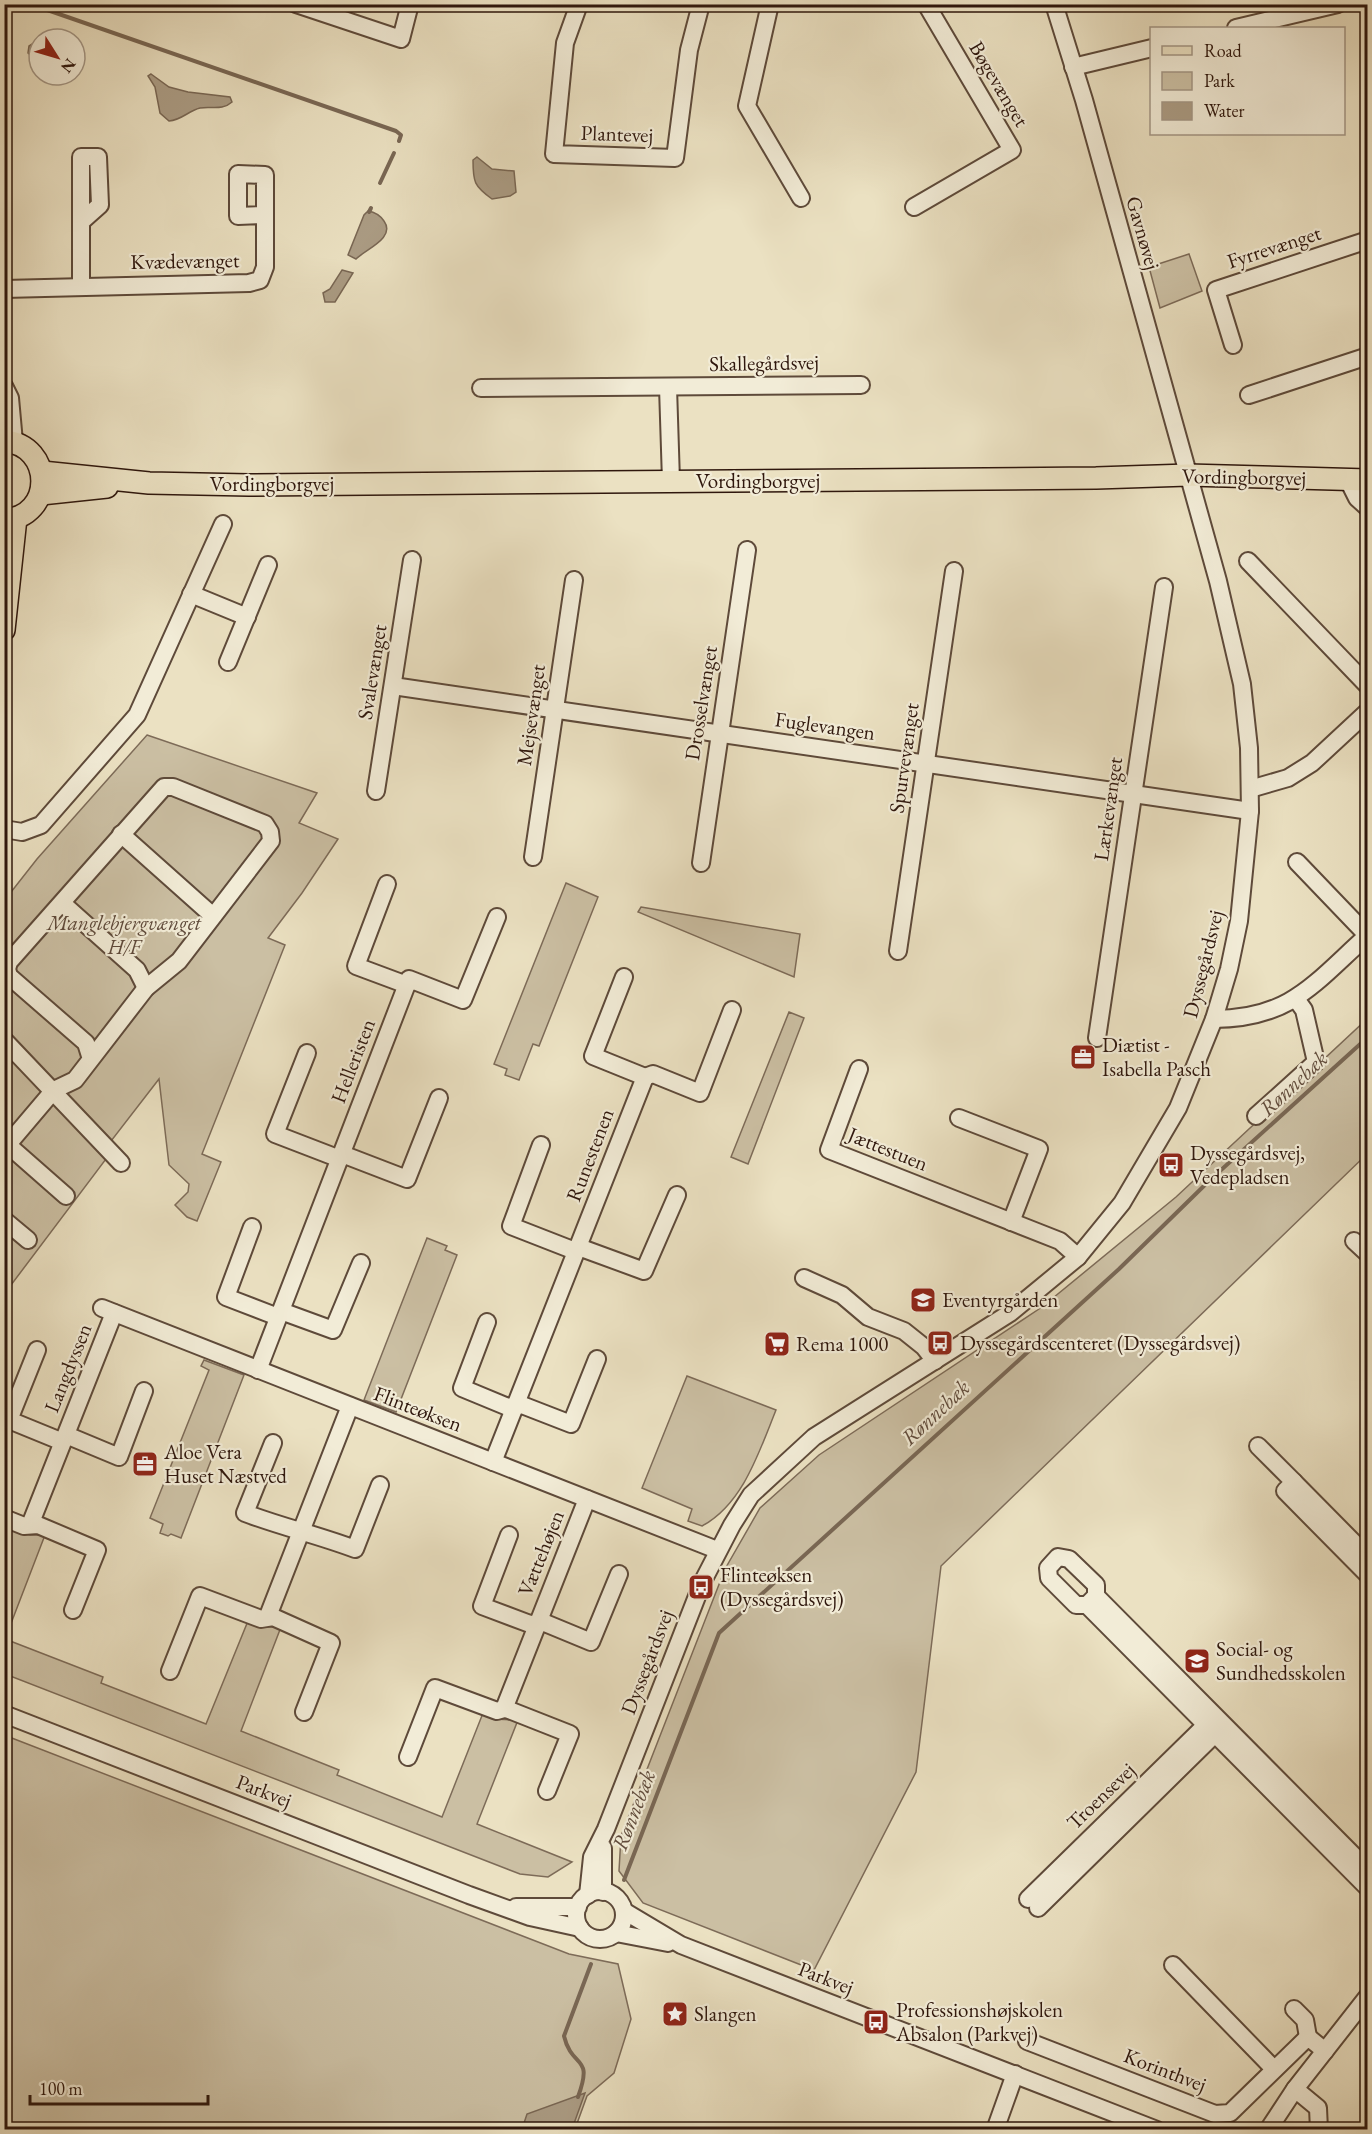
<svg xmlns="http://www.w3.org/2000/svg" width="1372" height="2134" font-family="'EB Garamond',serif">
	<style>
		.green { fill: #cbbfa3; stroke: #7d6b58; stroke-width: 1.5 }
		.water { fill: #ab9c84; stroke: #796754; stroke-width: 1.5 }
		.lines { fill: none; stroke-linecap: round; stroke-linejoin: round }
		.stream { stroke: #796754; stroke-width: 4 }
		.minor-casing { stroke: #5e4a3a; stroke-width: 20 }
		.major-casing { stroke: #2f170d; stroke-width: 24 }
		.minor { stroke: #f2ecd7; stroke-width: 16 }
		.major { stroke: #ebe1c2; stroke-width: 21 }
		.labels { text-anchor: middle; stroke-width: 4.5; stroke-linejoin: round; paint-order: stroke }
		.street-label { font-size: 21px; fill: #2f170d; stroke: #f2ecd7 }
		.park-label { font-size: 21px; font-style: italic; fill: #5e493a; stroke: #f2ecd7 }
		.poi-label { font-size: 21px; fill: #2f170d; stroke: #f2ecd7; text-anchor: start }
		.water-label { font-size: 22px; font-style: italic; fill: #614c3d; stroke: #f2ecd7 }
	</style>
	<rect width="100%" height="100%" fill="#ebe1c2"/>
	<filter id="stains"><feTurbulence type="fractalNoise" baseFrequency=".00333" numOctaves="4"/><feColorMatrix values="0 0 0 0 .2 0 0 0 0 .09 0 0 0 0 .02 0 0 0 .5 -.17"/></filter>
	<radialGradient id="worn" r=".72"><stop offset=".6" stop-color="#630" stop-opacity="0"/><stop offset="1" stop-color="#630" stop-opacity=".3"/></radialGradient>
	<!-- green -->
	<g class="green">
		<polygon points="1189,254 1202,291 1160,308 1149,267"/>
		<polygon points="147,735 317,793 299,823 338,839 302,893 268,938 285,945 202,1154 221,1162 197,1221 187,1217 175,1205 188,1192 189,1184 169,1165 159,1079 111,1141 106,1159 5,1293 4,901 37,859"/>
		<polygon points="566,883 598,897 539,1046 533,1044 519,1080 505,1075 507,1069 494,1064"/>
		<polygon points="641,907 800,934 794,977 638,912"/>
		<polygon points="789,1012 804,1018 748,1164 731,1157"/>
		<polygon points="1367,1019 1367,1154 941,1566 916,1772 814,1970 643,1903 619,1871 621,1836 725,1569 760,1508 819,1455 1042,1307 1176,1197"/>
		<polygon points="427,1238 447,1246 445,1250 457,1255 396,1412 364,1400"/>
		<polygon points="204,1360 244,1375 181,1538 171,1534 168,1536 160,1533 163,1524 150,1518 209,1370 201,1366"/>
		<path d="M 687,1376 L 776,1410 C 759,1452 743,1504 702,1526 L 688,1521 L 692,1509 L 642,1488 Z"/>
		<polygon points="12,1528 30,1535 45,1535 5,1639 103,1677 101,1683 206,1724 248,1621 266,1627 281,1627 241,1731 339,1770 337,1775 442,1817 483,1713 493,1719 518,1720 477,1824 572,1862 548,1877 520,1874 5,1674 4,1546"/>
		<polygon points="4,1735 569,1954 618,1964 631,2019 614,2073 587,2096 575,2129 5,2129"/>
	</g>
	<!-- water -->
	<g class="water">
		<polygon points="42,38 46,39 39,39 39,63 28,53 29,46"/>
		<path d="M 151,74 L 169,87 L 188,92 L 230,97 L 232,102 C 222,111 212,106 200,108 C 188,111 182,120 169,121 L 160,113 L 155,87 L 148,76 Z"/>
		<path d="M 477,157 L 492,169 L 514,171 L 516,192 L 510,196 L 492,199 C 474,186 473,182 473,160 Z"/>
		<path d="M 368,211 C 374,212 380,215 384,221 C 396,238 366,249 356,259 L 348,255 L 364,215 Z"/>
		<polygon points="342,270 353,273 335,302 325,302 323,293 330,289"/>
		<polygon points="585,2093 572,2129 522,2129 527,2114"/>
	</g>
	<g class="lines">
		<!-- stream -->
		<g class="stream">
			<polyline points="30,4 396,131 401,135 399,141"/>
			<polyline points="380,183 394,153"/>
			<polyline points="369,212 371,208"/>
			<polyline points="624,1880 719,1633 1119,1269 1210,1180 1368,1037"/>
			<path d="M 578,2097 C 594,2053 572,2070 564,2036 L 591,1964"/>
		</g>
		<!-- minor casing -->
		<g class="minor-casing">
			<g id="minor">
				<polyline points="296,4 401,39 410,4"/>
				<polyline points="579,4 565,43 554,154 675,158 689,50 701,4"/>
				<polyline points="770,4 747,106 801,198"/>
				<polyline points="1236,28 1338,4"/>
				<polyline points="1073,67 1152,48"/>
				<polyline points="914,207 1012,150 926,4"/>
				<polyline points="81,285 81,157 98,157 100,205 82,221"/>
				<polyline points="4,289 249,283 260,280 265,267 265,175 238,174 238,216 263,215"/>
				<polyline points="1233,345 1216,290 1368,240"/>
				<polyline points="4,386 10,398 14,442"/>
				<polyline points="668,387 671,481"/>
				<polyline points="481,388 861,385"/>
				<polyline points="1249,395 1368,356"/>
				<polyline points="1348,480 1357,498 1368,508"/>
				<polyline points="1248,561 1368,686"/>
				<polyline points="191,594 247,617"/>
				<polyline points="228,662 268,565"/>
				<polyline points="393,686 1250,811"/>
				<polyline points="1250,789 1288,778 1312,763 1368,711"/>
				<polyline points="376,791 412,560"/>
				<polyline points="4,829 22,832 41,825 137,715 223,524"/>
				<polyline points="121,834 213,916"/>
				<polyline points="533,857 574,580"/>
				<polyline points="1297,862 1367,935"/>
				<polyline points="701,863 747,550"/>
				<polyline points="387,884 356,966 407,985"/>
				<polyline points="62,903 137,970 146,988"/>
				<polyline points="898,951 954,571"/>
				<polyline points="624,977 593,1056 645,1077"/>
				<path d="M 1214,1019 C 1291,1019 1315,982 1368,935"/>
				<polyline points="1097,1038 1164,587"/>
				<polyline points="4,1040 121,1163"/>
				<polyline points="307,1053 275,1134 340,1159"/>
				<polyline points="859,1069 829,1150 1060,1241 1078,1257"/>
				<polyline points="1256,1116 1316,1062 1304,1010 1296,999"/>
				<polyline points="959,1118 1039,1149 1011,1222"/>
				<polyline points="8,1145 66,1196"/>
				<polyline points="541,1145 511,1226 570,1249 584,1249 644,1271 677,1195"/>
				<polyline points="4,1149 54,1090 75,1080 146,988 179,961 271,841 270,832 265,824 173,787 164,787 9,962 7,969 9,976 86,1043 91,1059"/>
				<polyline points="342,1154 407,1179 439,1098"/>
				<polyline points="4,1220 28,1240"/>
				<polyline points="252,1227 226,1297 278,1317"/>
				<polyline points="1354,1241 1368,1254"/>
				<polyline points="804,1278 842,1295 868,1317 904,1331 924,1347 935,1361"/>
				<polyline points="102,1308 717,1550"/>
				<polyline points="281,1311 333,1330 361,1263"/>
				<polyline points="487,1322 462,1388 508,1407 522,1405 571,1424 597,1359"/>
				<polyline points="37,1350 9,1420 58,1440 71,1437 119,1457 144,1391"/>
				<polyline points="258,1370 409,979 463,1000 497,917"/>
				<path d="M 273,1443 L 245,1513 C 282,1527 318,1535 355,1549 L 380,1485"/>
				<polyline points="1258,1446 1294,1482 1285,1491 1368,1575"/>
				<polyline points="493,1462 645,1077 653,1074 700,1093 732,1010"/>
				<polyline points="1294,1482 1368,1557"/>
				<polyline points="4,1518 24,1526 38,1525 97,1550 73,1610"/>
				<polyline points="30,1525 114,1313"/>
				<polyline points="509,1535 482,1606 530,1624 545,1623 591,1642 619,1574"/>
				<polyline points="1096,1596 1087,1605 1076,1605 1049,1578 1048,1568 1058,1557 1069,1559 1096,1585 1096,1596 1368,1870"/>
				<polyline points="1087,1605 1368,1888"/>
				<polyline points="268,1616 350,1406"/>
				<polyline points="170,1671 200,1596 261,1619 273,1617 331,1643 304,1712"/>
				<polyline points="504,1709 587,1499"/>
				<polyline points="4,1714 469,1895 530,1917 580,1928"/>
				<polyline points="408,1757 435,1688 497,1711 504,1709 509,1710 570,1734 547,1791"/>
				<circle cx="600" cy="1915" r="24"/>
				<polyline points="603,1892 603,1848"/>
				<polyline points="588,1895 592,1857 606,1829 703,1581 732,1525 751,1495 814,1437 1010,1313 1078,1257 1122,1203 1178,1108 1214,1019 1229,969 1239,921 1250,811 1249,748 1242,684 1218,581 1084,100 1054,4"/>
				<polyline points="1028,1899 1214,1717"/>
				<polyline points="516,1907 578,1907"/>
				<polyline points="1038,1908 1221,1728"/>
				<polyline points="624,1911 681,1945 1157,2130"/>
				<polyline points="616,1933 668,1943"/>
				<polyline points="1173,1965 1274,2069"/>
				<polyline points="1294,2009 1305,2020 1308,2037"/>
				<polyline points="1027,2041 1215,2114 1230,2113 1308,2037 1325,2051"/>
				<polyline points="1295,2089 1318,2108 1319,2130"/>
				<polyline points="995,2130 1015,2074"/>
				<polyline points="1268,2130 1295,2089 1368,1996"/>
			</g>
		</g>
		<!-- major casing -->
		<g class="major-casing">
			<g id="major">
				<path d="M 4,441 C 54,445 55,517 4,520"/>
				<polyline points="42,472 149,483 249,485 1096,478 1188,475 1368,480"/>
				<polyline points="41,494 107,487"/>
				<polyline points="4,630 16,518"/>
			</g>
		</g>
		<!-- minor -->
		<use href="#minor" class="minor"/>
		<!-- major -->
		<use href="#major" class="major"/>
	</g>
	<!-- icons -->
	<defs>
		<g id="office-square" transform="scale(1.35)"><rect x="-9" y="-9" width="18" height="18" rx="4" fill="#8f2418" stroke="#f2ecd7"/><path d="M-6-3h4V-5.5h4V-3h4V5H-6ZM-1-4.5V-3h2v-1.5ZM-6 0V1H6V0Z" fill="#fff"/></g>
		<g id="bus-square" transform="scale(1.35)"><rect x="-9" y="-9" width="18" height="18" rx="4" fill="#8f2418" stroke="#f2ecd7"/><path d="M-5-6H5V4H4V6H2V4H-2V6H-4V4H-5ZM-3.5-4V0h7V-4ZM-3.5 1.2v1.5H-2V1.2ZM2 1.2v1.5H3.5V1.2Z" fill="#fff"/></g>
		<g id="school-square" transform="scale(1.35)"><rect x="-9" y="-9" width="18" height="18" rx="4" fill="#8f2418" stroke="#f2ecd7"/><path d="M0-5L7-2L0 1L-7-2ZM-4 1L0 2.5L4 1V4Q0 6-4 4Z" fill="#fff"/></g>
		<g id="supermarket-square" transform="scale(1.35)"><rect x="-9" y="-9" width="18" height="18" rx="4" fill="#8f2418" stroke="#f2ecd7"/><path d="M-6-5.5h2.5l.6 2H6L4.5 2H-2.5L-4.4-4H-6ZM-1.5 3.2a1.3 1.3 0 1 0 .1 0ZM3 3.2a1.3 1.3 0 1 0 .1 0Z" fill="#fff"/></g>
		<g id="sight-square" transform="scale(1.35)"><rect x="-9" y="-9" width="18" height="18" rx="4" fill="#8f2418" stroke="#f2ecd7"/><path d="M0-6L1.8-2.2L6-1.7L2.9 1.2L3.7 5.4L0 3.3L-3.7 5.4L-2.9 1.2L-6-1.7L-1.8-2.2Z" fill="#fff"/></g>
	</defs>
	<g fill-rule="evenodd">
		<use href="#office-square" x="1083" y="1057"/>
		<use href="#bus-square" x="1171" y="1165"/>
		<use href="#school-square" x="923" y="1300"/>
		<use href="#bus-square" x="940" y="1343"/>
		<use href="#supermarket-square" x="777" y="1344"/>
		<use href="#office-square" x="145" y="1464"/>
		<use href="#bus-square" x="701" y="1587"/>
		<use href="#school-square" x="1197" y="1661"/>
		<use href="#sight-square" x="675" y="2014"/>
		<use href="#bus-square" x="876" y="2022"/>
	</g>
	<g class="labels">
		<!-- street labels -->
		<g class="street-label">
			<text transform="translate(999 84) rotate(59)" y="7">Bøgevænget</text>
			<text transform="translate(617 134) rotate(2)" y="7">Plantevej</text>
			<text transform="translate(1143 233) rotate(74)" y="7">Gavnøvej</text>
			<text transform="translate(1274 247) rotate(-18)" y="7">Fyrrevænget</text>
			<text transform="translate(185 261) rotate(-1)" y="7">Kvædevænget</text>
			<text transform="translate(764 363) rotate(-1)" y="7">Skallegårdsvej</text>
			<text transform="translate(1244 477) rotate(1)" y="7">Vordingborgvej</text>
			<text x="758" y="488">Vordingborgvej</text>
			<text x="272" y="491">Vordingborgvej</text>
			<text transform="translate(372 672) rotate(-81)" y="7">Svalevænget</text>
			<text transform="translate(701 703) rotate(-81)" y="7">Drosselvænget</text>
			<text transform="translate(531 715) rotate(-82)" y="7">Mejsevænget</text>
			<text transform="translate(825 726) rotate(8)" y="7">Fuglevangen</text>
			<text transform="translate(904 758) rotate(-82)" y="7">Spurvevænget</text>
			<text transform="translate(1108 809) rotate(-82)" y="7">Lærkevænget</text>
			<text transform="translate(1203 964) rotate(-76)" y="7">Dyssegårdsvej</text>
			<text transform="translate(353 1061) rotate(-69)" y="7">Helleristen</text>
			<text transform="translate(888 1149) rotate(22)" y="7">Jættestuen</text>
			<text transform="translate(590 1155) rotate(-69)" y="7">Runestenen</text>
			<text transform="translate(68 1368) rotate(-68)" y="7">Langdyssen</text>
			<text transform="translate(418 1409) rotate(21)" y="7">Flinteøksen</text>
			<text transform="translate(541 1553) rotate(-68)" y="7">Vættehøjen</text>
			<text transform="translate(647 1662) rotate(-69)" y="7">Dyssegårdsvej</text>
			<text transform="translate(264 1791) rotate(21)" y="7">Parkvej</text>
			<text transform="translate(1101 1796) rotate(-44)" y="7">Troensevej</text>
			<text transform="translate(826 1978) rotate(21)" y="7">Parkvej</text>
			<text transform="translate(1165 2070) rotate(21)" y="7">Korinthvej</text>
		</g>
		<!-- park labels -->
		<g class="park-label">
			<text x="124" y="930">Manglebjergvænget<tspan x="124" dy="24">H/F</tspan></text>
		</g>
		<!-- poi labels -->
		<g class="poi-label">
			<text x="1102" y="1052">Diætist -<tspan x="1102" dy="24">Isabella Pasch</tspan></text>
			<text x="1190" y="1160">Dyssegårdsvej,<tspan x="1190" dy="24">Vedepladsen</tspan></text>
			<text x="942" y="1307">Eventyrgården</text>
			<text x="960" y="1350">Dyssegårdscenteret (Dyssegårdsvej)</text>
			<text x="796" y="1351">Rema 1000</text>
			<text x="164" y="1459">Aloe Vera<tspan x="164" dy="24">Huset Næstved</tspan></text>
			<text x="720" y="1582">Flinteøksen<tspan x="720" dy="24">(Dyssegårdsvej)</tspan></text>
			<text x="1216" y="1656">Social- og<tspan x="1216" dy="24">Sundhedsskolen</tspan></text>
			<text x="896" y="2017">Professionshøjskolen<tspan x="896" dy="24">Absalon (Parkvej)</tspan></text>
			<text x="694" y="2021">Slangen</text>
		</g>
		<!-- water labels -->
		<g class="water-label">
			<text transform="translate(1293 1083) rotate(-43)" y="8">Rønnebæk</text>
			<text transform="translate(935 1412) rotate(-43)" y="8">Rønnebæk</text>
			<text transform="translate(633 1810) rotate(-69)" y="8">Rønnebæk</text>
		</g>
	</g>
	<!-- margin -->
	<rect width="1372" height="2134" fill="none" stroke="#ebe1c2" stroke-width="24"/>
	<rect x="6" y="6" width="1360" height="2122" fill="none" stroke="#2f170d" stroke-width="3"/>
	<rect x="12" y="12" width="1348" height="2110" fill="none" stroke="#2f170d" stroke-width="1.5"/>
	<!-- legend -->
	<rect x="1150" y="27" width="195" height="108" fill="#f2ecd7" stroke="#a49786" stroke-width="1.5"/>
	<rect x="1162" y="46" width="30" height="9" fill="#ebe1c2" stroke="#a49786" stroke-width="1.5"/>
	<text x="1204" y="57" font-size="18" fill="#2f170d">Road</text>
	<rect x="1162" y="72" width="30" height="18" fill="#cbbfa3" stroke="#a49786" stroke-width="1.5"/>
	<text x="1204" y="87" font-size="18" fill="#2f170d">Park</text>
	<rect x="1162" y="102" width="30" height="18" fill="#ab9c84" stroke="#a49786" stroke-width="1.5"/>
	<text x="1204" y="117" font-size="18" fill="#2f170d">Water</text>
	<!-- north arrow -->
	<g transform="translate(57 57) rotate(127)"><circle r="28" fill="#f2ecd7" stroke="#a49786" stroke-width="1.5"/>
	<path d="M0-4.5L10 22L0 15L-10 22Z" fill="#8f2418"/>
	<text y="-9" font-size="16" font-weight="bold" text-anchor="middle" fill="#2f170d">N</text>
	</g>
	<!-- scale -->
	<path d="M30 2095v9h178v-9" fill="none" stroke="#2f170d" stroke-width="3"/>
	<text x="39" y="2095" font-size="18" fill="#2f170d" stroke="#f2ecd7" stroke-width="4.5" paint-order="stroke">100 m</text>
	<rect width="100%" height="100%" filter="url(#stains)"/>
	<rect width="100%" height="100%" fill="url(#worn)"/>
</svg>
